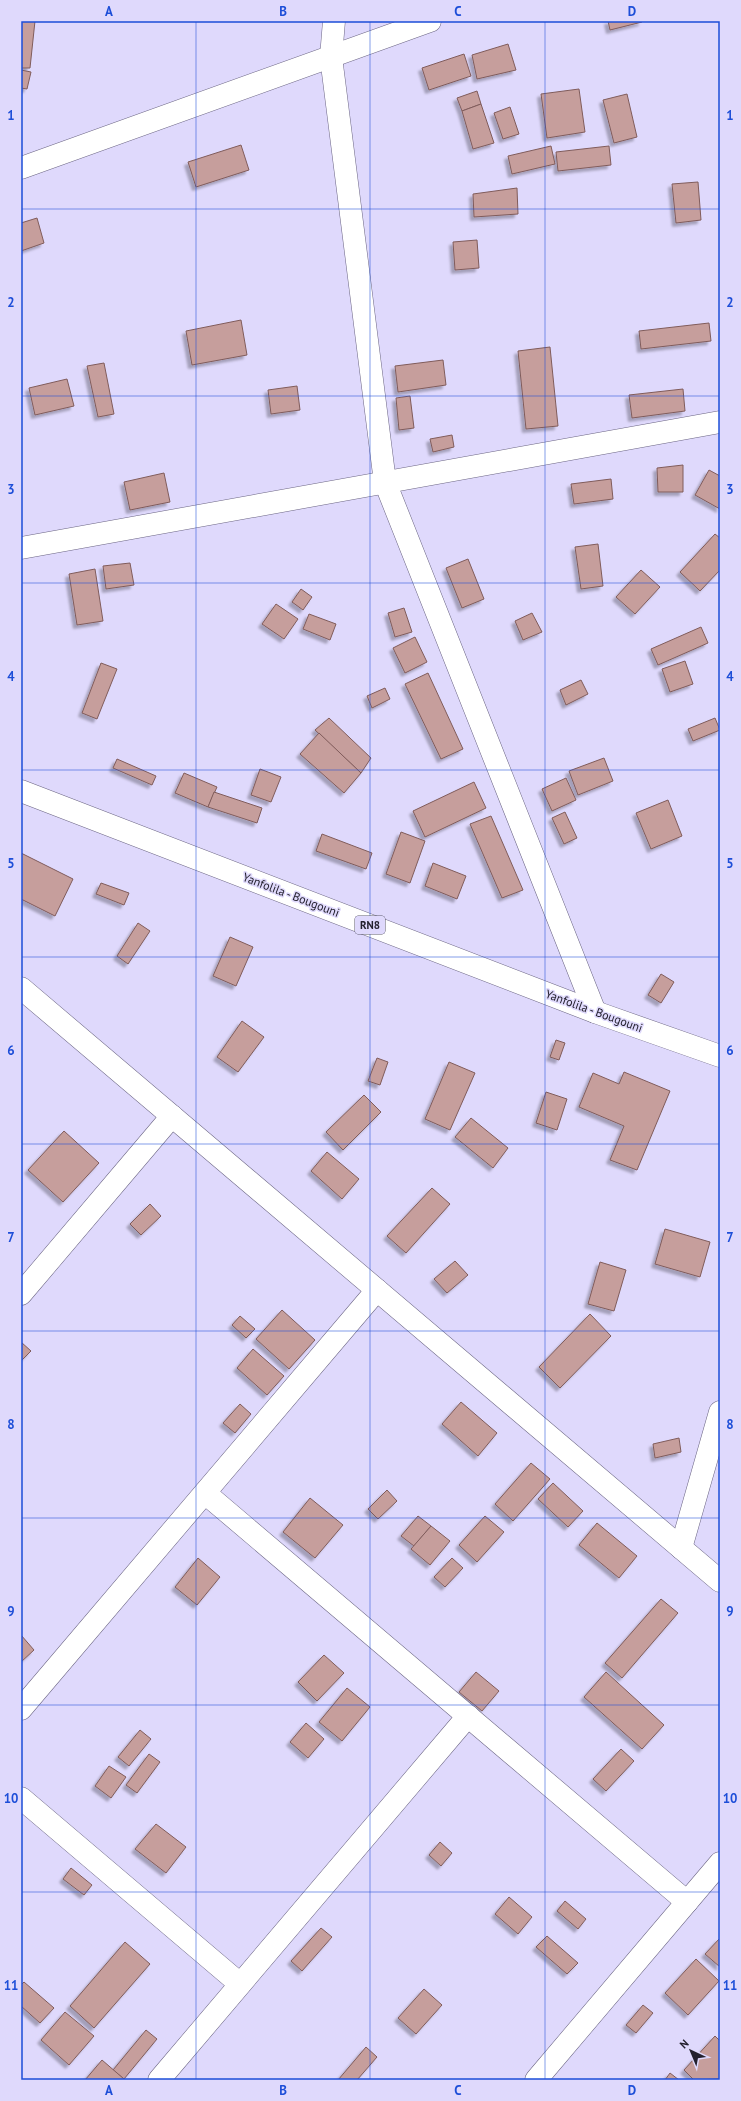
<svg xmlns="http://www.w3.org/2000/svg" width="741" height="2101" font-family="'PT Sans',sans-serif">
	<style>
		.building { fill: #c69e9c; stroke: #805c5b; filter: url(#shadow) }
		.lines { fill: none; stroke-linecap: round; stroke-linejoin: round }
		.minor-casing { stroke: #6b6583; stroke-width: 23 }
		.tertiary-casing { stroke: #6b6583; stroke-width: 23 }
		.primary-casing { stroke: #6b6583; stroke-width: 23 }
		.minor { stroke: #fff; stroke-width: 22 }
		.tertiary { stroke: #fff; stroke-width: 22 }
		.primary { stroke: #fff; stroke-width: 22 }
		.grid { fill: none; stroke: #1d4ed8; stroke-width: 1; stroke-opacity: 0.55 }
		.labels { text-anchor: middle; stroke-width: 3; stroke-linejoin: round; paint-order: stroke }
		.shield { fill: #dfd9fc; stroke: #5b586b; stroke-width: 1 }
		.shield-label { font-size: 11px; font-weight: bold; fill: #23202d }
		.street-label { font-size: 12px; fill: #23202d; stroke: #dfd9fc }
		.neatline { fill: none; stroke: #1d4ed8; stroke-width: 1.5 }
		.grid-label { font-size: 13px; text-anchor: middle; font-weight: bold; fill: #1d4ed8 }
	</style>
	<defs>
		<filter id="shadow"><feDropShadow dx="-3.5" dy="3.5" stdDeviation="1" flood-color="#0004"/></filter>
	</defs>
	<rect width="100%" height="100%" fill="#dfd9fc"/>
	<!-- building -->
	<g class="building">
		<polygon points="21,21 35,21 30,68 21,68"/>
		<polygon points="608,21 642,21 642,22 610,30"/>
		<polygon points="508,44 516,70 477,79 472,55"/>
		<polygon points="464,54 471,76 429,90 422,68"/>
		<polygon points="21,70 31,72 27,89 21,88"/>
		<polygon points="579,89 585,132 547,138 541,94"/>
		<polygon points="477,91 481,104 462,111 457,98"/>
		<polygon points="627,94 637,137 614,143 603,100"/>
		<polygon points="481,104 494,143 473,149 462,111"/>
		<polygon points="510,107 519,134 503,139 494,113"/>
		<polygon points="241,145 249,170 196,187 188,162"/>
		<polygon points="551,146 555,164 512,174 508,156"/>
		<polygon points="609,146 611,165 558,171 556,152"/>
		<polygon points="698,182 701,220 676,223 672,184"/>
		<polygon points="517,188 518,214 474,217 473,194"/>
		<polygon points="37,218 44,243 21,251 21,223"/>
		<polygon points="477,240 479,268 455,270 453,242"/>
		<polygon points="241,320 247,355 192,365 186,331"/>
		<polygon points="709,323 711,341 641,349 639,331"/>
		<polygon points="550,347 558,426 526,429 518,351"/>
		<polygon points="443,360 446,385 398,392 395,366"/>
		<polygon points="104,363 114,414 98,417 87,366"/>
		<polygon points="67,379 74,406 35,415 29,388"/>
		<polygon points="297,386 300,410 271,414 268,390"/>
		<polygon points="683,389 685,411 632,418 629,395"/>
		<polygon points="410,396 414,428 399,430 396,398"/>
		<polygon points="452,435 454,447 433,452 430,439"/>
		<polygon points="683,465 683,492 658,492 657,468"/>
		<polygon points="709,470 720,476 720,509 695,495"/>
		<polygon points="164,473 170,502 130,510 124,482"/>
		<polygon points="611,479 613,499 574,504 571,484"/>
		<polygon points="715,534 720,538 720,570 700,591 680,572"/>
		<polygon points="598,544 603,586 581,589 575,547"/>
		<polygon points="468,559 484,599 462,608 446,568"/>
		<polygon points="130,563 134,585 106,589 103,566"/>
		<polygon points="95,569 103,621 77,625 69,574"/>
		<polygon points="641,570 660,587 635,614 616,597"/>
		<polygon points="301,589 312,597 303,610 292,602"/>
		<polygon points="276,604 298,619 284,639 262,624"/>
		<polygon points="404,608 412,632 395,637 388,613"/>
		<polygon points="532,613 542,632 523,640 515,621"/>
		<polygon points="309,614 336,624 330,640 303,629"/>
		<polygon points="701,627 708,643 658,665 651,649"/>
		<polygon points="415,637 427,662 405,673 393,648"/>
		<polygon points="685,661 693,684 670,692 662,669"/>
		<polygon points="101,663 117,669 97,719 82,713"/>
		<polygon points="428,673 463,749 441,759 405,684"/>
		<polygon points="581,680 588,694 566,705 560,690"/>
		<polygon points="385,688 390,699 372,708 367,696"/>
		<polygon points="329,718 371,758 361,773 315,730"/>
		<polygon points="715,718 720,730 693,741 688,729"/>
		<polygon points="319,733 361,773 344,793 300,754"/>
		<polygon points="604,758 613,781 578,795 569,771"/>
		<polygon points="117,759 156,776 152,785 113,768"/>
		<polygon points="260,769 281,777 271,802 251,795"/>
		<polygon points="184,773 217,787 208,807 175,793"/>
		<polygon points="566,778 576,800 552,811 542,789"/>
		<polygon points="474,782 486,808 425,837 413,811"/>
		<polygon points="214,792 262,808 257,823 208,807"/>
		<polygon points="668,800 682,836 651,849 636,813"/>
		<polygon points="565,812 577,838 564,844 552,818"/>
		<polygon points="491,816 523,890 502,898 470,824"/>
		<polygon points="401,832 425,841 410,883 386,874"/>
		<polygon points="322,834 372,853 366,869 316,851"/>
		<polygon points="21,853 73,879 55,916 21,899"/>
		<polygon points="433,863 466,876 457,899 425,886"/>
		<polygon points="101,883 129,893 124,905 96,894"/>
		<polygon points="138,923 150,931 128,964 117,956"/>
		<polygon points="230,937 253,947 236,986 213,976"/>
		<polygon points="661,974 674,982 661,1003 648,995"/>
		<polygon points="242,1021 264,1037 238,1072 217,1057"/>
		<polygon points="556,1040 565,1043 559,1060 550,1057"/>
		<polygon points="377,1058 388,1062 380,1085 368,1081"/>
		<polygon points="449,1062 475,1073 450,1130 425,1119"/>
		<polygon points="624,1072 670,1091 637,1170 610,1160 624,1126 579,1107 593,1073 619,1084"/>
		<polygon points="546,1092 567,1099 557,1130 536,1123"/>
		<polygon points="364,1095 381,1112 343,1150 326,1132"/>
		<polygon points="471,1118 508,1148 493,1168 455,1137"/>
		<polygon points="64,1131 99,1163 63,1202 28,1170"/>
		<polygon points="327,1152 359,1179 342,1199 311,1171"/>
		<polygon points="432,1188 450,1204 406,1253 387,1236"/>
		<polygon points="150,1204 161,1216 141,1235 130,1224"/>
		<polygon points="665,1229 710,1242 700,1277 655,1264"/>
		<polygon points="455,1261 468,1275 447,1293 434,1279"/>
		<polygon points="600,1262 626,1270 614,1311 588,1304"/>
		<polygon points="282,1310 315,1340 289,1369 256,1339"/>
		<polygon points="590,1314 611,1336 560,1388 539,1367"/>
		<polygon points="240,1316 255,1329 246,1338 232,1325"/>
		<polygon points="21,1342 31,1351 21,1361"/>
		<polygon points="253,1349 284,1376 267,1395 237,1368"/>
		<polygon points="461,1402 497,1433 478,1456 442,1424"/>
		<polygon points="240,1404 251,1414 235,1433 223,1423"/>
		<polygon points="679,1438 681,1452 655,1458 653,1444"/>
		<polygon points="531,1463 550,1479 513,1521 495,1504"/>
		<polygon points="553,1483 583,1511 568,1527 538,1499"/>
		<polygon points="387,1490 397,1501 378,1519 368,1509"/>
		<polygon points="310,1498 343,1525 315,1558 283,1532"/>
		<polygon points="418,1516 431,1526 414,1546 401,1536"/>
		<polygon points="485,1516 504,1532 477,1562 459,1545"/>
		<polygon points="597,1523 637,1556 619,1578 579,1545"/>
		<polygon points="431,1526 450,1541 430,1565 411,1549"/>
		<polygon points="198,1558 220,1577 197,1605 175,1587"/>
		<polygon points="452,1558 463,1568 445,1587 434,1577"/>
		<polygon points="661,1599 678,1613 622,1678 605,1663"/>
		<polygon points="21,1635 34,1650 21,1662"/>
		<polygon points="324,1655 344,1673 317,1701 298,1682"/>
		<polygon points="476,1672 499,1691 482,1711 459,1692"/>
		<polygon points="606,1672 664,1725 642,1749 584,1697"/>
		<polygon points="347,1688 370,1707 342,1741 319,1722"/>
		<polygon points="306,1723 324,1739 308,1758 290,1742"/>
		<polygon points="140,1730 151,1739 129,1766 118,1757"/>
		<polygon points="621,1749 634,1761 606,1791 593,1779"/>
		<polygon points="149,1754 160,1762 137,1793 126,1785"/>
		<polygon points="109,1766 126,1777 111,1798 95,1786"/>
		<polygon points="156,1824 186,1847 166,1873 135,1849"/>
		<polygon points="440,1842 452,1853 441,1866 429,1855"/>
		<polygon points="71,1868 92,1885 84,1895 63,1879"/>
		<polygon points="509,1897 532,1917 518,1934 495,1914"/>
		<polygon points="565,1901 586,1919 578,1929 557,1911"/>
		<polygon points="321,1928 332,1937 302,1971 291,1961"/>
		<polygon points="547,1936 578,1963 567,1974 536,1947"/>
		<polygon points="720,1938 720,1967 705,1954"/>
		<polygon points="125,1942 150,1964 94,2028 70,2006"/>
		<polygon points="696,1959 719,1981 688,2015 665,1993"/>
		<polygon points="24,1982 54,2008 40,2023 21,2006 21,1985"/>
		<polygon points="424,1989 442,2005 416,2034 398,2018"/>
		<polygon points="643,2005 653,2013 636,2033 626,2025"/>
		<polygon points="65,2012 94,2036 69,2065 41,2040"/>
		<polygon points="146,2030 157,2039 124,2079 113,2070"/>
		<polygon points="715,2036 720,2041 720,2079 694,2080 684,2070"/>
		<polygon points="366,2047 377,2057 357,2080 338,2080"/>
		<polygon points="102,2060 124,2079 123,2080 85,2080"/>
		<polygon points="670,2073 679,2080 665,2080"/>
	</g>
	<g class="lines">
		<!-- minor casing -->
		<g class="minor-casing">
			<g id="minor">
				<polyline points="334,21 331,57 385,482 595,1012"/>
				<polyline points="21,548 720,422"/>
				<polyline points="21,988 720,1581"/>
				<polyline points="21,1294 172,1116"/>
				<polyline points="205,1493 687,1902"/>
				<polyline points="681,1548 720,1412"/>
				<polyline points="21,1709 377,1290"/>
				<polyline points="21,1798 240,1984"/>
				<polyline points="159,2080 468,1716"/>
				<polyline points="536,2080 720,1863"/>
			</g>
		</g>
		<!-- tertiary casing -->
		<g class="tertiary-casing">
			<polyline id="tertiary" points="21,168 430,21"/>
		</g>
		<!-- primary casing -->
		<g class="primary-casing">
			<polyline id="primary" points="21,791 595,1012 720,1056"/>
		</g>
		<!-- minor -->
		<use href="#minor" class="minor"/>
		<!-- tertiary -->
		<use href="#tertiary" class="tertiary"/>
		<!-- primary -->
		<use href="#primary" class="primary"/>
	</g>
	<!-- grid -->
	<path class="grid" d="M 196,21 L 196,2080M 370,21 L 370,2080M 545,21 L 545,2080M 21,209 L 720,209M 21,396 L 720,396M 21,583 L 720,583M 21,770 L 720,770M 21,957 L 720,957M 21,1144 L 720,1144M 21,1331 L 720,1331M 21,1518 L 720,1518M 21,1705 L 720,1705M 21,1892 L 720,1892"/>
	<g class="labels">
		<!-- shield labels -->
		<rect class="shield" x="355" y="916" width="30" height="18" rx="3"/>
		<g class="shield-label">
			<text x="370" y="929">RN8</text>
		</g>
		<!-- street labels -->
		<g class="street-label">
			<text transform="translate(291 895) rotate(21)" y="4">Yanfolila - Bougouni</text>
			<text transform="translate(594 1011) rotate(20)" y="4">Yanfolila - Bougouni</text>
		</g>
	</g>
	<!-- border -->
	<rect width="741" height="2101" fill="none" stroke="#dfd9fc" stroke-width="44"/>
	<!-- north arrow -->
	<g transform="translate(691 2051) rotate(316)" stroke="#dfd9fc" stroke-width="3" paint-order="stroke">
	<path d="M0-3L7 15L0 10L-7 15Z" fill="#23202d"/>
	<text y="-6" font-size="11" font-weight="bold" text-anchor="middle" fill="#23202d">N</text>
	</g>
	<rect x="22" y="22" width="697" height="2057" class="neatline"/>
	<g class="grid-label">
		<text x="109" y="16">A</text>
		<text x="283" y="16">B</text>
		<text x="458" y="16">C</text>
		<text x="632" y="16">D</text>
		<text x="11" y="120">1</text>
		<text x="730" y="120">1</text>
		<text x="11" y="307">2</text>
		<text x="730" y="307">2</text>
		<text x="11" y="494">3</text>
		<text x="730" y="494">3</text>
		<text x="11" y="681">4</text>
		<text x="730" y="681">4</text>
		<text x="11" y="868">5</text>
		<text x="730" y="868">5</text>
		<text x="11" y="1055">6</text>
		<text x="730" y="1055">6</text>
		<text x="11" y="1242">7</text>
		<text x="730" y="1242">7</text>
		<text x="11" y="1429">8</text>
		<text x="730" y="1429">8</text>
		<text x="11" y="1616">9</text>
		<text x="730" y="1616">9</text>
		<text x="11" y="1803">10</text>
		<text x="730" y="1803">10</text>
		<text x="11" y="1990">11</text>
		<text x="730" y="1990">11</text>
		<text x="109" y="2095">A</text>
		<text x="283" y="2095">B</text>
		<text x="458" y="2095">C</text>
		<text x="632" y="2095">D</text>
	</g>
</svg>
